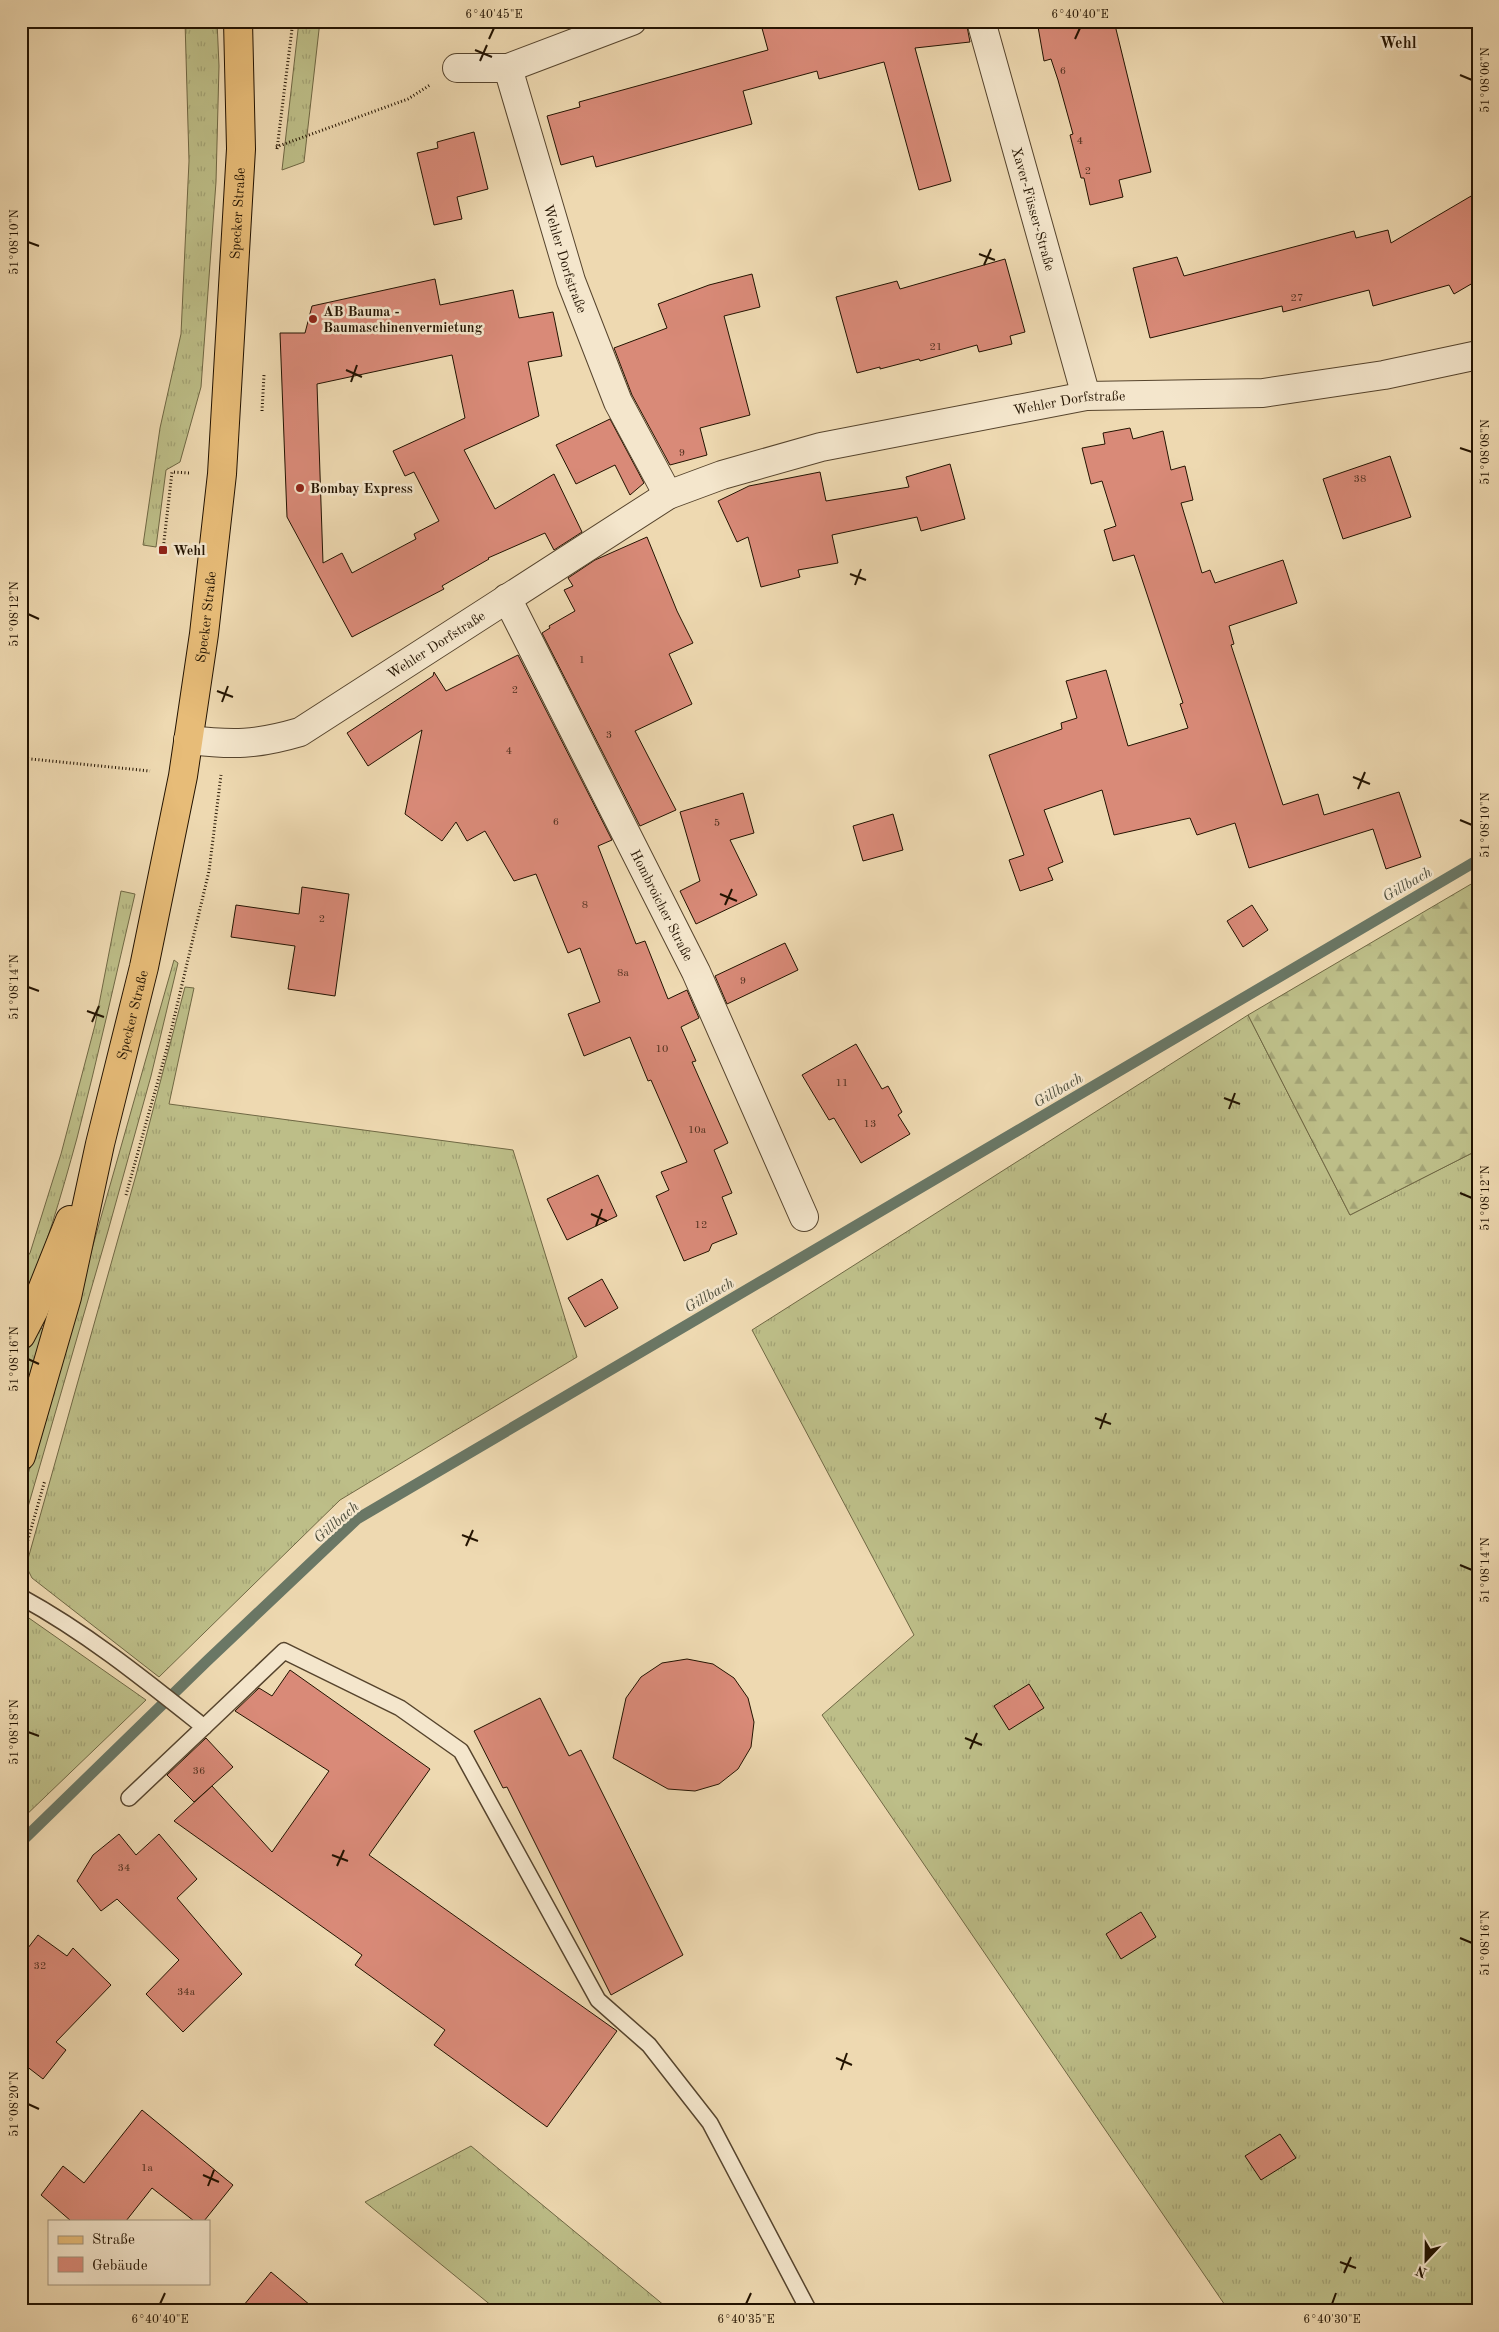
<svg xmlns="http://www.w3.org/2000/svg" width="1499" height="2332" font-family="'Old Standard TT',serif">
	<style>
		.grass { fill: url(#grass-tufts); stroke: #706844 }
		.forest { fill: url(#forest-firs); stroke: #706844 }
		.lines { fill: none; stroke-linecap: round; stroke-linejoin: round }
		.stream { stroke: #6a7765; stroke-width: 11 }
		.building { fill: #d98a78; stroke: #231301; fill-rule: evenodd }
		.lane-casing { stroke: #56442d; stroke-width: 18 }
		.street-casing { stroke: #56442d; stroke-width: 30 }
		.primary-casing { stroke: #231301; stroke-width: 30 }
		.path { stroke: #231301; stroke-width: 3; stroke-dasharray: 1 2.5; stroke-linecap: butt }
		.lane { stroke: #f4e6cc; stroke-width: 15 }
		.street { stroke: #f4e6cc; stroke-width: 28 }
		.primary { stroke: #e7bc78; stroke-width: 28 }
		.ticks { fill: none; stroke: #231301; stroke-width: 2 }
		.poi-dot { fill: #8f2418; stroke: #f4e6cc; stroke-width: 2 }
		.labels { text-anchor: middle; stroke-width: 5; stroke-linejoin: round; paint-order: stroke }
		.number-label { font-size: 11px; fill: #50311f }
		.street-label { font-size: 14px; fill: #231301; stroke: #f4e6cc }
		.poi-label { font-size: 14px; font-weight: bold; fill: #231301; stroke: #f4e6cc; text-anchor: start }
		.water-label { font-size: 15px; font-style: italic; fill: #4d4d3b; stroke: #f4e6cc }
		.quarter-label { font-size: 16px; font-weight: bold; fill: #231301; stroke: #f4e6cc }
		.neatline { fill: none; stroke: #231301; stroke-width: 2 }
		.ticks-label { font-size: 12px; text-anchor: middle; fill: #231301 }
	</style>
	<defs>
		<pattern id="grass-tufts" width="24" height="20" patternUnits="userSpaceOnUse" patternTransform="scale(1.25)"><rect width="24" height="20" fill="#bdbe88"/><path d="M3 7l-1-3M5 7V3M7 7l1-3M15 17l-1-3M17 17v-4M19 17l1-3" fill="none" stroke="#a2a274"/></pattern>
		<pattern id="forest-firs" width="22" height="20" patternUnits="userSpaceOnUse" patternTransform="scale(1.25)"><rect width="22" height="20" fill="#bdbe88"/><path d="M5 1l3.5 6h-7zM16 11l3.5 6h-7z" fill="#a2a274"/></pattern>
	</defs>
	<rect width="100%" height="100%" fill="#eed9b1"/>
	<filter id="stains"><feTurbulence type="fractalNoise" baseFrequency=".004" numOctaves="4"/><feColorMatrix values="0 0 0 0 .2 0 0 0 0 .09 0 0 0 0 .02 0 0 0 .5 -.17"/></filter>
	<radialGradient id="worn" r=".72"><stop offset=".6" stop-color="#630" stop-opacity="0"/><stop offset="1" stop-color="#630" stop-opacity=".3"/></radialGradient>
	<!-- grass -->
	<g class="grass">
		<polygon points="185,21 217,21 219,66 216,182 201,387 180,462 166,470 156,547 143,545 160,428 181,334 189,161"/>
		<polygon points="299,21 320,21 304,162 282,170"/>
		<path d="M 121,891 L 135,894 C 116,975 98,1057 77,1138 C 61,1196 45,1253 21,1307 L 21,1265 L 30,1253 L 61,1154 L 95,1025 Z"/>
		<polygon points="174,960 178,963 151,1076 108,1231 21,1531 21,1499"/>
		<polygon points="185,987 194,988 169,1104 513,1150 577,1357 340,1500 159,1677 32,1578 26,1566 136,1175"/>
		<polygon points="1248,1015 1350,1215 1478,1150 1478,2311 1229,2311 822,1715 914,1635 752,1330"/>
		<polygon points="39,1327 49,1333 21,1428 21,1362"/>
		<polygon points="21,1616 26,1616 146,1700 21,1820"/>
		<polygon points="471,2146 671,2311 498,2311 365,2202"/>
	</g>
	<!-- forest -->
	<polygon class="forest" points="1478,880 1478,1150 1350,1215 1248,1015"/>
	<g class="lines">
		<!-- stream -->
		<polyline class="stream" points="21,1842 207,1661 357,1519 1478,860"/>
	</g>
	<!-- building -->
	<g class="building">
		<polygon points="760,21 966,21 970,42 915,48 951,181 919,190 884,62 819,79 817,71 743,91 752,124 596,167 593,156 561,165 547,116 580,107 579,102 768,50"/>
		<polygon points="1037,21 1114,21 1151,172 1119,180 1123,197 1090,205 1084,178 1081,178 1070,135 1073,134 1058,80 1051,59 1044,61"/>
		<polygon points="474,132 488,189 457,197 462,219 434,225 417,153 438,148 437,142"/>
		<polygon points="1478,192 1478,280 1454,294 1449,285 1373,306 1369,290 1283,312 1282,306 1150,338 1133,268 1177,257 1184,276 1354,231 1356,238 1388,230 1391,243"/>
		<polygon points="1005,259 1025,332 1010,336 1012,344 979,352 977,345 920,361 919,359 880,369 880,367 857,373 836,297 897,281 900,289"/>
		<polygon points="752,274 760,307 724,316 750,415 700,428 707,455 670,465 632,395 614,348 667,328 658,304 709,285"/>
		<path d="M 435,279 L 440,305 L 513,290 L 519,318 L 553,312 L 562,356 L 528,362 L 539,416 L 464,450 L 495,509 L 554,474 L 582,532 L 554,550 L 545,533 L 488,558 L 489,559 L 442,586 L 444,589 L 352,637 L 287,517 L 280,333 L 305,333 L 312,306 ZM 452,355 L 465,418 L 393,451 L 405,476 L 414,472 L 439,521 L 414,534 L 416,539 L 352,573 L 342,553 L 323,563 L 317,384 Z"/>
		<polygon points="610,419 644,483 630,495 615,465 576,484 556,445"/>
		<polygon points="1130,428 1133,439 1163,431 1171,470 1185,466 1193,500 1181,503 1202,573 1210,570 1215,583 1283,560 1297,603 1229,626 1234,644 1231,645 1283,805 1318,794 1324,815 1399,792 1421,857 1386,869 1373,829 1249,868 1235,823 1197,835 1190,818 1114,835 1102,790 1044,810 1063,862 1048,868 1053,880 1020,891 1009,860 1024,855 989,755 1062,729 1061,723 1077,718 1066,681 1106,670 1128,746 1188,728 1180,704 1183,703 1134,555 1113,561 1104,530 1116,526 1102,481 1091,484 1082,448 1105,444 1103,433"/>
		<polygon points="1390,456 1411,517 1343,539 1323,479"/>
		<polygon points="950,464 965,519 921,531 917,517 832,535 838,563 798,570 800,577 761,587 748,537 737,542 718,501 749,486 820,472 826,501 909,487 906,477"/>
		<polygon points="647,537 677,611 693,643 669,654 692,704 635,731 676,810 640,826 542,633 550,628 549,626 575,611 564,590 573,586 568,578 595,560"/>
		<polygon points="518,655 612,840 598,846 636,944 645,941 668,999 687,990 699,1018 681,1027 696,1061 692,1062 728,1143 714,1150 732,1193 722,1197 737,1234 712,1244 709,1251 684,1261 656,1196 669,1190 661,1172 687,1162 651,1080 648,1081 630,1037 584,1056 568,1014 600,1002 580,948 568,953 536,874 514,881 485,831 467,841 456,822 442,841 405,814 422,730 368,766 347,733 433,676 434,672 446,691"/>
		<polygon points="743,793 754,833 730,840 757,895 696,924 680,891 700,881 680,812"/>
		<polygon points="893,814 903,850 863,861 853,826"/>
		<polygon points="302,887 349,894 335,996 288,989 295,946 231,937 236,905 299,914"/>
		<polygon points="1252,905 1268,930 1243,947 1227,921"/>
		<polygon points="785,943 798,970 727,1004 715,976"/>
		<polygon points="856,1044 882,1089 888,1086 902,1112 898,1115 910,1134 861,1163 834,1118 829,1120 802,1075"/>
		<polygon points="598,1175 617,1216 567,1240 547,1199"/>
		<polygon points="602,1279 618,1308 585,1327 568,1298"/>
		<polygon points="687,1659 713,1664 734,1678 748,1698 754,1722 751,1747 738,1769 719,1784 695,1791 668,1789 613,1758 626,1698 641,1677 662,1663"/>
		<polygon points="290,1670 430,1769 369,1855 617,2031 547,2127 434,2045 445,2030 355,1965 362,1955 174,1821 212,1786 272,1852 329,1771 235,1711 259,1688 272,1696"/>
		<polygon points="1029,1684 1044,1708 1009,1730 994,1706"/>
		<polygon points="540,1698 569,1756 581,1750 683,1955 611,1995 507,1787 503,1788 474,1731"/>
		<polygon points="206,1738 233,1767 194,1802 167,1775"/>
		<polygon points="119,1834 136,1855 159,1834 197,1879 177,1898 242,1974 183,2032 146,1994 179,1960 117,1899 101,1911 77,1881 93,1855"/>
		<polygon points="1141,1912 1156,1937 1121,1959 1106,1934"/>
		<polygon points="38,1935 67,1956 73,1948 111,1985 56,2042 66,2050 43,2079 21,2062 21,1957"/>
		<polygon points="142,2110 233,2185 204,2221 194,2221 152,2188 126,2221 71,2221 41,2195 63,2166 84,2183"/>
		<polygon points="1280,2134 1296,2158 1261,2180 1245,2156"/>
		<polygon points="271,2272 317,2311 239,2311"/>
	</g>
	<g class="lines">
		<!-- lane casing -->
		<g class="lane-casing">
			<g id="lane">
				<path d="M 21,1597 C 87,1633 145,1680 204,1727 L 129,1798"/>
				<polyline points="204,1727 284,1651 400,1708 461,1751 598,2000 649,2045 710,2123 809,2311"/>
			</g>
		</g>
		<!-- street casing -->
		<g class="street-casing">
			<g id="street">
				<path id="s1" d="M 981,21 L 1086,396"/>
				<polyline points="457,68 508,68 632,21"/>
				<path id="s2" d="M 508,68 L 571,281 L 618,402 L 668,495"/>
				<path id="s3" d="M 507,598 L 696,972 L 804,1217"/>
				<path id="s4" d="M 188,740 C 233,745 256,745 300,732 L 668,495 L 722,475 L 821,447 L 1086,396 L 1263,393 L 1384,375 L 1478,355"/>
			</g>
		</g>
		<!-- primary casing -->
		<g class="primary-casing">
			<g id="primary">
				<polyline points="21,1335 34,1310 70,1220"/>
				<path id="s5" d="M 21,1456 L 67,1297 L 100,1144 L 144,967 L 183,776 L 204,634 L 222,474 L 241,149 L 238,21"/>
			</g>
		</g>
		<!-- path -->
		<g class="path">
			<polyline points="276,147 408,99 430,85"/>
			<polyline points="277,149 293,21"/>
			<polyline points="262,411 264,375"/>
			<polyline points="163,550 172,472 189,473"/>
			<polyline points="21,758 150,771"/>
			<polyline points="126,1195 166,1052 209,871 221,775"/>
			<polyline points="21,1564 45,1480"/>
		</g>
		<!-- lane -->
		<use href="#lane" class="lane"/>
		<!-- street -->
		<use href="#street" class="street"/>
		<!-- primary -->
		<use href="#primary" class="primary"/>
	</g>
	<!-- ticks -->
	<path class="ticks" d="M 489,39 L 494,28M 1075,39 L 1080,28M 475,50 L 492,57M 480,61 L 487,45M 1460,75 L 1472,80M 28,242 L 39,246M 979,254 L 995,260M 984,265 L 991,249M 346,370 L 362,377M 351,382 L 357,365M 1460,448 L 1472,452M 850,574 L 866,580M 855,585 L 861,569M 28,614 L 39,619M 217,691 L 233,697M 222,702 L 228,686M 1353,777 L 1370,784M 1358,789 L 1365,772M 1460,820 L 1472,825M 720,894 L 737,901M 725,905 L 732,889M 28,987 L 39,991M 87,1011 L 104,1017M 92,1022 L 99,1006M 1224,1098 L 1240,1104M 1229,1109 L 1235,1093M 1460,1193 L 1472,1198M 591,1214 L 607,1221M 596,1226 L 602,1209M 28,1359 L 39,1364M 1095,1418 L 1111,1424M 1100,1429 L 1106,1413M 462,1535 L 478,1541M 466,1546 L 473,1530M 1460,1565 L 1472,1570M 28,1732 L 39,1736M 965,1738 L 982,1745M 970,1749 L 977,1733M 332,1855 L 348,1861M 337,1866 L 344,1850M 1460,1938 L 1472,1943M 836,2058 L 852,2065M 841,2070 L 847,2053M 28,2104 L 39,2109M 203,2175 L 219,2182M 208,2186 L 214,2170M 1340,2262 L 1356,2268M 1344,2273 L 1351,2257M 160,2304 L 165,2293M 746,2304 L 751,2293M 1332,2304 L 1336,2293"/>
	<!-- markers -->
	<g class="poi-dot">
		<circle cx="313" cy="319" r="5"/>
		<circle cx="300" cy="488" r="5"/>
		<rect x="158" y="545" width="10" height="10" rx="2.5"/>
	</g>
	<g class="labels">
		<!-- number labels -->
		<g class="number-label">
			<text x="1063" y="74">6</text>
			<text x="1080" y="144">4</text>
			<text x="1088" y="174">2</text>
			<text x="1297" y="301">27</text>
			<text x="936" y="350">21</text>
			<text x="682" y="456">9</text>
			<text x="1360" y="482">38</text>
			<text x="582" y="663">1</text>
			<text x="515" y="693">2</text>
			<text x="609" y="738">3</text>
			<text x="509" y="754">4</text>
			<text x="556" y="825">6</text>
			<text x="717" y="826">5</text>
			<text x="585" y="908">8</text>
			<text x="322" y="922">2</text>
			<text x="623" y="976">8a</text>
			<text x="743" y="984">9</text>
			<text x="662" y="1052">10</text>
			<text x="842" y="1086">11</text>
			<text x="870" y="1127">13</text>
			<text x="697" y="1133">10a</text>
			<text x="701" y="1228">12</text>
			<text x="199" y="1774">36</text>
			<text x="124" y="1871">34</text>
			<text x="40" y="1969">32</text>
			<text x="186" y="1995">34a</text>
			<text x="147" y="2171">1a</text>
		</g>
		<!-- street labels -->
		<g class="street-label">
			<text dy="5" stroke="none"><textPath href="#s1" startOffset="195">Xaver-Füsser-Straße</textPath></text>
			<text dy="5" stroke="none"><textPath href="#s5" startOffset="1265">Specker Straße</textPath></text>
			<text dy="5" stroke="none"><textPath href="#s2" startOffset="199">Wehler Dorfstraße</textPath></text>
			<text dy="5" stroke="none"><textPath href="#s4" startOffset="964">Wehler Dorfstraße</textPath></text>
			<text dy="5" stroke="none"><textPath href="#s5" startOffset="860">Specker Straße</textPath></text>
			<text dy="5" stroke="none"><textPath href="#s4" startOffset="275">Wehler Dorfstraße</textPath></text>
			<text dy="5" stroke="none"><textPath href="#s3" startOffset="344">Hombroicher Straße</textPath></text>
			<text dy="5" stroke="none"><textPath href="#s5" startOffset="455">Specker Straße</textPath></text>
		</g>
		<!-- poi labels -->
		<g class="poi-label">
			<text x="323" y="316">AB Bauma -<tspan x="323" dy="16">Baumaschinenvermietung</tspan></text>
			<text x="310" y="493">Bombay Express</text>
			<text x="173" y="555">Wehl</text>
		</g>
		<!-- water labels -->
		<g class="water-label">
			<text transform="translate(1407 884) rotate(-30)" y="5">Gillbach</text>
			<text transform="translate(1058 1090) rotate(-30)" y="5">Gillbach</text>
			<text transform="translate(709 1295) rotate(-30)" y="5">Gillbach</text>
			<text transform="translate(336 1522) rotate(-41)" y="5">Gillbach</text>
		</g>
		<!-- quarter labels -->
		<g class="quarter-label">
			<text x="1398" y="48">Wehl</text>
		</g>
	</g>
	<!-- margin -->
	<rect width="1499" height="2332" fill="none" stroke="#eed9b1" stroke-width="55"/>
	<!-- legend -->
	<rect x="48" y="2220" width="162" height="65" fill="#f4e6cc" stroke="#a0927b"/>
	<rect x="58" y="2236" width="25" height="8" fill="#e7bc78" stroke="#a0927b"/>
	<text x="92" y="2244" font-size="15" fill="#231301">Straße</text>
	<rect x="58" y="2257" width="25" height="15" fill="#d98a78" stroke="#a0927b"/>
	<text x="92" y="2270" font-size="15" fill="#231301">Gebäude</text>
	<!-- north arrow -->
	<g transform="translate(1426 2260) rotate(202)" stroke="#f4e6cc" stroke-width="4" paint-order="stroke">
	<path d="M0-4L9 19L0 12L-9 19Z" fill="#231301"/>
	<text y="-8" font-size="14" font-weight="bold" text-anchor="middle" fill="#231301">N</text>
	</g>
	<rect x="28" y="28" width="1444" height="2276" class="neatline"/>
	<g class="ticks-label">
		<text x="494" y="18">6°40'45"E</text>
		<text x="1080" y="18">6°40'40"E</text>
		<text transform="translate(1485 80) rotate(-90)" y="4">51°08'06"N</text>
		<text transform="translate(14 242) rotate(-90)" y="4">51°08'10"N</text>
		<text transform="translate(1485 452) rotate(-90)" y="4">51°08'08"N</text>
		<text transform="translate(14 614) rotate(-90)" y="4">51°08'12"N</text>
		<text transform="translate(1485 825) rotate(-90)" y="4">51°08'10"N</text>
		<text transform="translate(14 987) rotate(-90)" y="4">51°08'14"N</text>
		<text transform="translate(1485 1198) rotate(-90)" y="4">51°08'12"N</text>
		<text transform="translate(14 1359) rotate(-90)" y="4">51°08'16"N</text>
		<text transform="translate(1485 1570) rotate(-90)" y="4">51°08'14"N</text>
		<text transform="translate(14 1732) rotate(-90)" y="4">51°08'18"N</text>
		<text transform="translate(1485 1943) rotate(-90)" y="4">51°08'16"N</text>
		<text transform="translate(14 2104) rotate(-90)" y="4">51°08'20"N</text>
		<text x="160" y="2323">6°40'40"E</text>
		<text x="746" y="2323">6°40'35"E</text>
		<text x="1332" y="2323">6°40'30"E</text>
	</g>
	<rect width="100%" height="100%" filter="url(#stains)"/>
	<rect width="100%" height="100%" fill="url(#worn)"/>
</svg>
